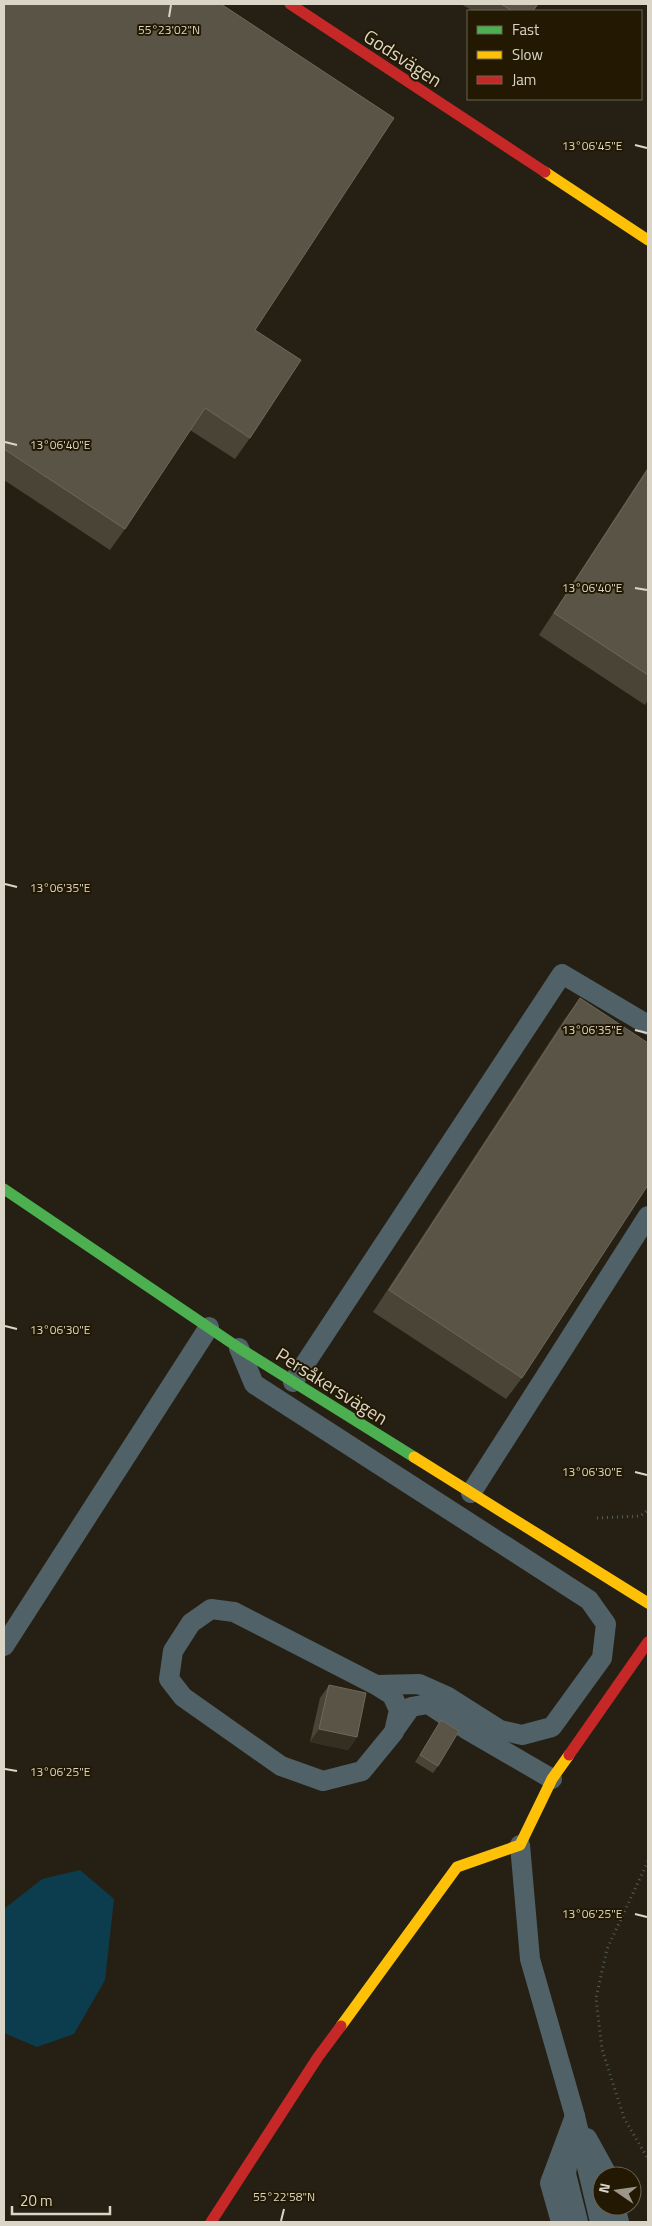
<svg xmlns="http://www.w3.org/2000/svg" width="652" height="2226" font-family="'Titillium Web',sans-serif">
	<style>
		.water { fill: #0b3d4e }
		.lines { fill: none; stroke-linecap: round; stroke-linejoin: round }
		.path { stroke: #525c5c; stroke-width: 3; stroke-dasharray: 1 4; stroke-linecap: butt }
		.lane { stroke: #506167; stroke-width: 20 }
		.fast { stroke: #4caf50; stroke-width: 11 }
		.slow { stroke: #ffc107; stroke-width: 11 }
		.jam { stroke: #c62828; stroke-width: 11 }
		.wall { fill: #4a4436 }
		.shaded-wall { fill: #352f21 }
		.building { fill: #5a5446; stroke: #6e685a }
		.ticks { fill: none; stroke: #dbd5c7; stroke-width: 2 }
		.labels { text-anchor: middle; stroke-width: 4; stroke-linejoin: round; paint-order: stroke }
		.street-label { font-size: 19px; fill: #dbd5c7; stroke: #231903 }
		.ticks-label { font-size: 12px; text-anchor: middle; fill: #dbd5c7; stroke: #231903; stroke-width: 4; stroke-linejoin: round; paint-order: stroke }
	</style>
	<rect width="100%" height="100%" fill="#252013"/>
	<!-- water -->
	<polygon class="water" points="80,1870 114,1899 105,1980 74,2034 37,2047 4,2033 4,1909 42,1879"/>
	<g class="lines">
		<!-- path -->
		<g class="path">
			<polyline points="597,1518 640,1516 648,1510"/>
			<polyline points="648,1861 607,1949 596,1998 602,2049 624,2118 648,2159"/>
		</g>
		<!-- lane -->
		<g class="lane">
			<polyline points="239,1348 254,1384 589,1600 606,1624 602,1658 552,1727 522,1735 500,1730 448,1697 419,1684 376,1685 234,1612 211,1609 191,1623 173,1651 169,1679 183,1697 281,1766 323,1781 362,1771 394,1732 399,1710 392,1695 376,1685"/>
			<polyline points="293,1382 562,974 648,1025"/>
			<polyline points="471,1493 648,1216"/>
			<polyline points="4,1646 209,1327"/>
			<polyline points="396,1728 411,1707 428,1704 466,1729 552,1779"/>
			<polyline points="520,1845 530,1959 575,2116 600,2222"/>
			<polyline points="587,2138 608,2176"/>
			<polyline points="569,2153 566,2174 578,2222"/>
			<polyline points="615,2206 619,2222"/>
			<polyline points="561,2222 550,2183 575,2116"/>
		</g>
		<!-- fast -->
		<polyline class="fast" points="4,1189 239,1348 414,1457"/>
		<!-- slow -->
		<g class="slow">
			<polyline points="545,172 648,240"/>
			<polyline points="414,1457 648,1603"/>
			<polyline points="341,2026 457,1867 520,1845 552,1779 569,1755"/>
		</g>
		<!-- jam -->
		<g class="jam">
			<polyline points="290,4 545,172"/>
			<polyline points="569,1755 648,1642"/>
			<polyline points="211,2222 318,2057 341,2026"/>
		</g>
	</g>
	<!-- wall -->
	<g class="wall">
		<polygon points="4,4 255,330 250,438 235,459 190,430 125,529 110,550 4,480"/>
		<polygon points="461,4 538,4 533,11 473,11"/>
		<polygon points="648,467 648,700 645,705 539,635"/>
		<polygon points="580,998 522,1378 506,1399 373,1312 564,1020"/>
		<polygon points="329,1685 357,1737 348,1750 310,1742 320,1698"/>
		<polygon points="441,1720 438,1766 433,1773 415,1762"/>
	</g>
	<!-- shaded-wall -->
	<polygon class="shaded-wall" points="319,1729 357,1737 348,1750 310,1742"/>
	<!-- building -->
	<g class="building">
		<polygon points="4,4 221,4 394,118 255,330 301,360 250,438 205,408 125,529 4,449"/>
		<polygon points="501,4 538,4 533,11 513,11"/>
		<polygon points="648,469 648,675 554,613"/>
		<polygon points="580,998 648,1043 648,1185 522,1378 389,1290"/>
		<polygon points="329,1685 366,1693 357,1737 319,1729"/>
		<polygon points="441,1720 459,1731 438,1766 420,1755"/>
	</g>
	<!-- ticks -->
	<path class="ticks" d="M 169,17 L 171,5M 635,145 L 647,148M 5,442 L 17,445M 635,588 L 647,590M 5,884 L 17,887M 635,1030 L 647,1033M 5,1326 L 17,1329M 635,1472 L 647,1475M 5,1769 L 17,1771M 635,1914 L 647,1917M 281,2221 L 284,2209"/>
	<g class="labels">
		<!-- street labels -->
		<g class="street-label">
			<text transform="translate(403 58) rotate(33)" y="7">Godsvägen</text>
			<text transform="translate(332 1386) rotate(32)" y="7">Persåkersvägen</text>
		</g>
	</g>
	<g class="ticks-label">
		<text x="169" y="34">55°23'02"N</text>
		<text x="592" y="150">13°06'45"E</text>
		<text x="60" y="449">13°06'40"E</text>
		<text x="592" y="592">13°06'40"E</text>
		<text x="60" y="892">13°06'35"E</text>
		<text x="592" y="1034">13°06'35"E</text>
		<text x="60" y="1334">13°06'30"E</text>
		<text x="592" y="1476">13°06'30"E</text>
		<text x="60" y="1776">13°06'25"E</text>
		<text x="592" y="1918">13°06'25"E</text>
		<text x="284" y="2201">55°22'58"N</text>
	</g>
	<!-- border -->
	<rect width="652" height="2226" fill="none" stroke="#dbd5c7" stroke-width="10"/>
	<!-- legend -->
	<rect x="467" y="10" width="175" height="90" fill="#231903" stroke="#6d6451"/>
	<rect x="477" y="26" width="25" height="8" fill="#4caf50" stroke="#6d6451"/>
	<text x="512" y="35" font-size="15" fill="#dbd5c7">Fast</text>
	<rect x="477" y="51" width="25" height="8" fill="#ffc107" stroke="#6d6451"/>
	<text x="512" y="60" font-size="15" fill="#dbd5c7">Slow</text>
	<rect x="477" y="76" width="25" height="8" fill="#c62828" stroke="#6d6451"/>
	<text x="512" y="85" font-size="15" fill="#dbd5c7">Jam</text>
	<!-- north arrow -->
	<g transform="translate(617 2191) rotate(283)"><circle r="24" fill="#231903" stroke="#6d6451"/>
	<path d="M0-4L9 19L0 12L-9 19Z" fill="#9b9688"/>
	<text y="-8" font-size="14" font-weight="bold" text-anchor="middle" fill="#dbd5c7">N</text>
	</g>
	<!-- scale -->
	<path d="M12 2206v8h98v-8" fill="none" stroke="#dbd5c7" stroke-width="2.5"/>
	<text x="20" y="2206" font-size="15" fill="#dbd5c7" stroke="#231903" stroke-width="4" paint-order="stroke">20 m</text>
</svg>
